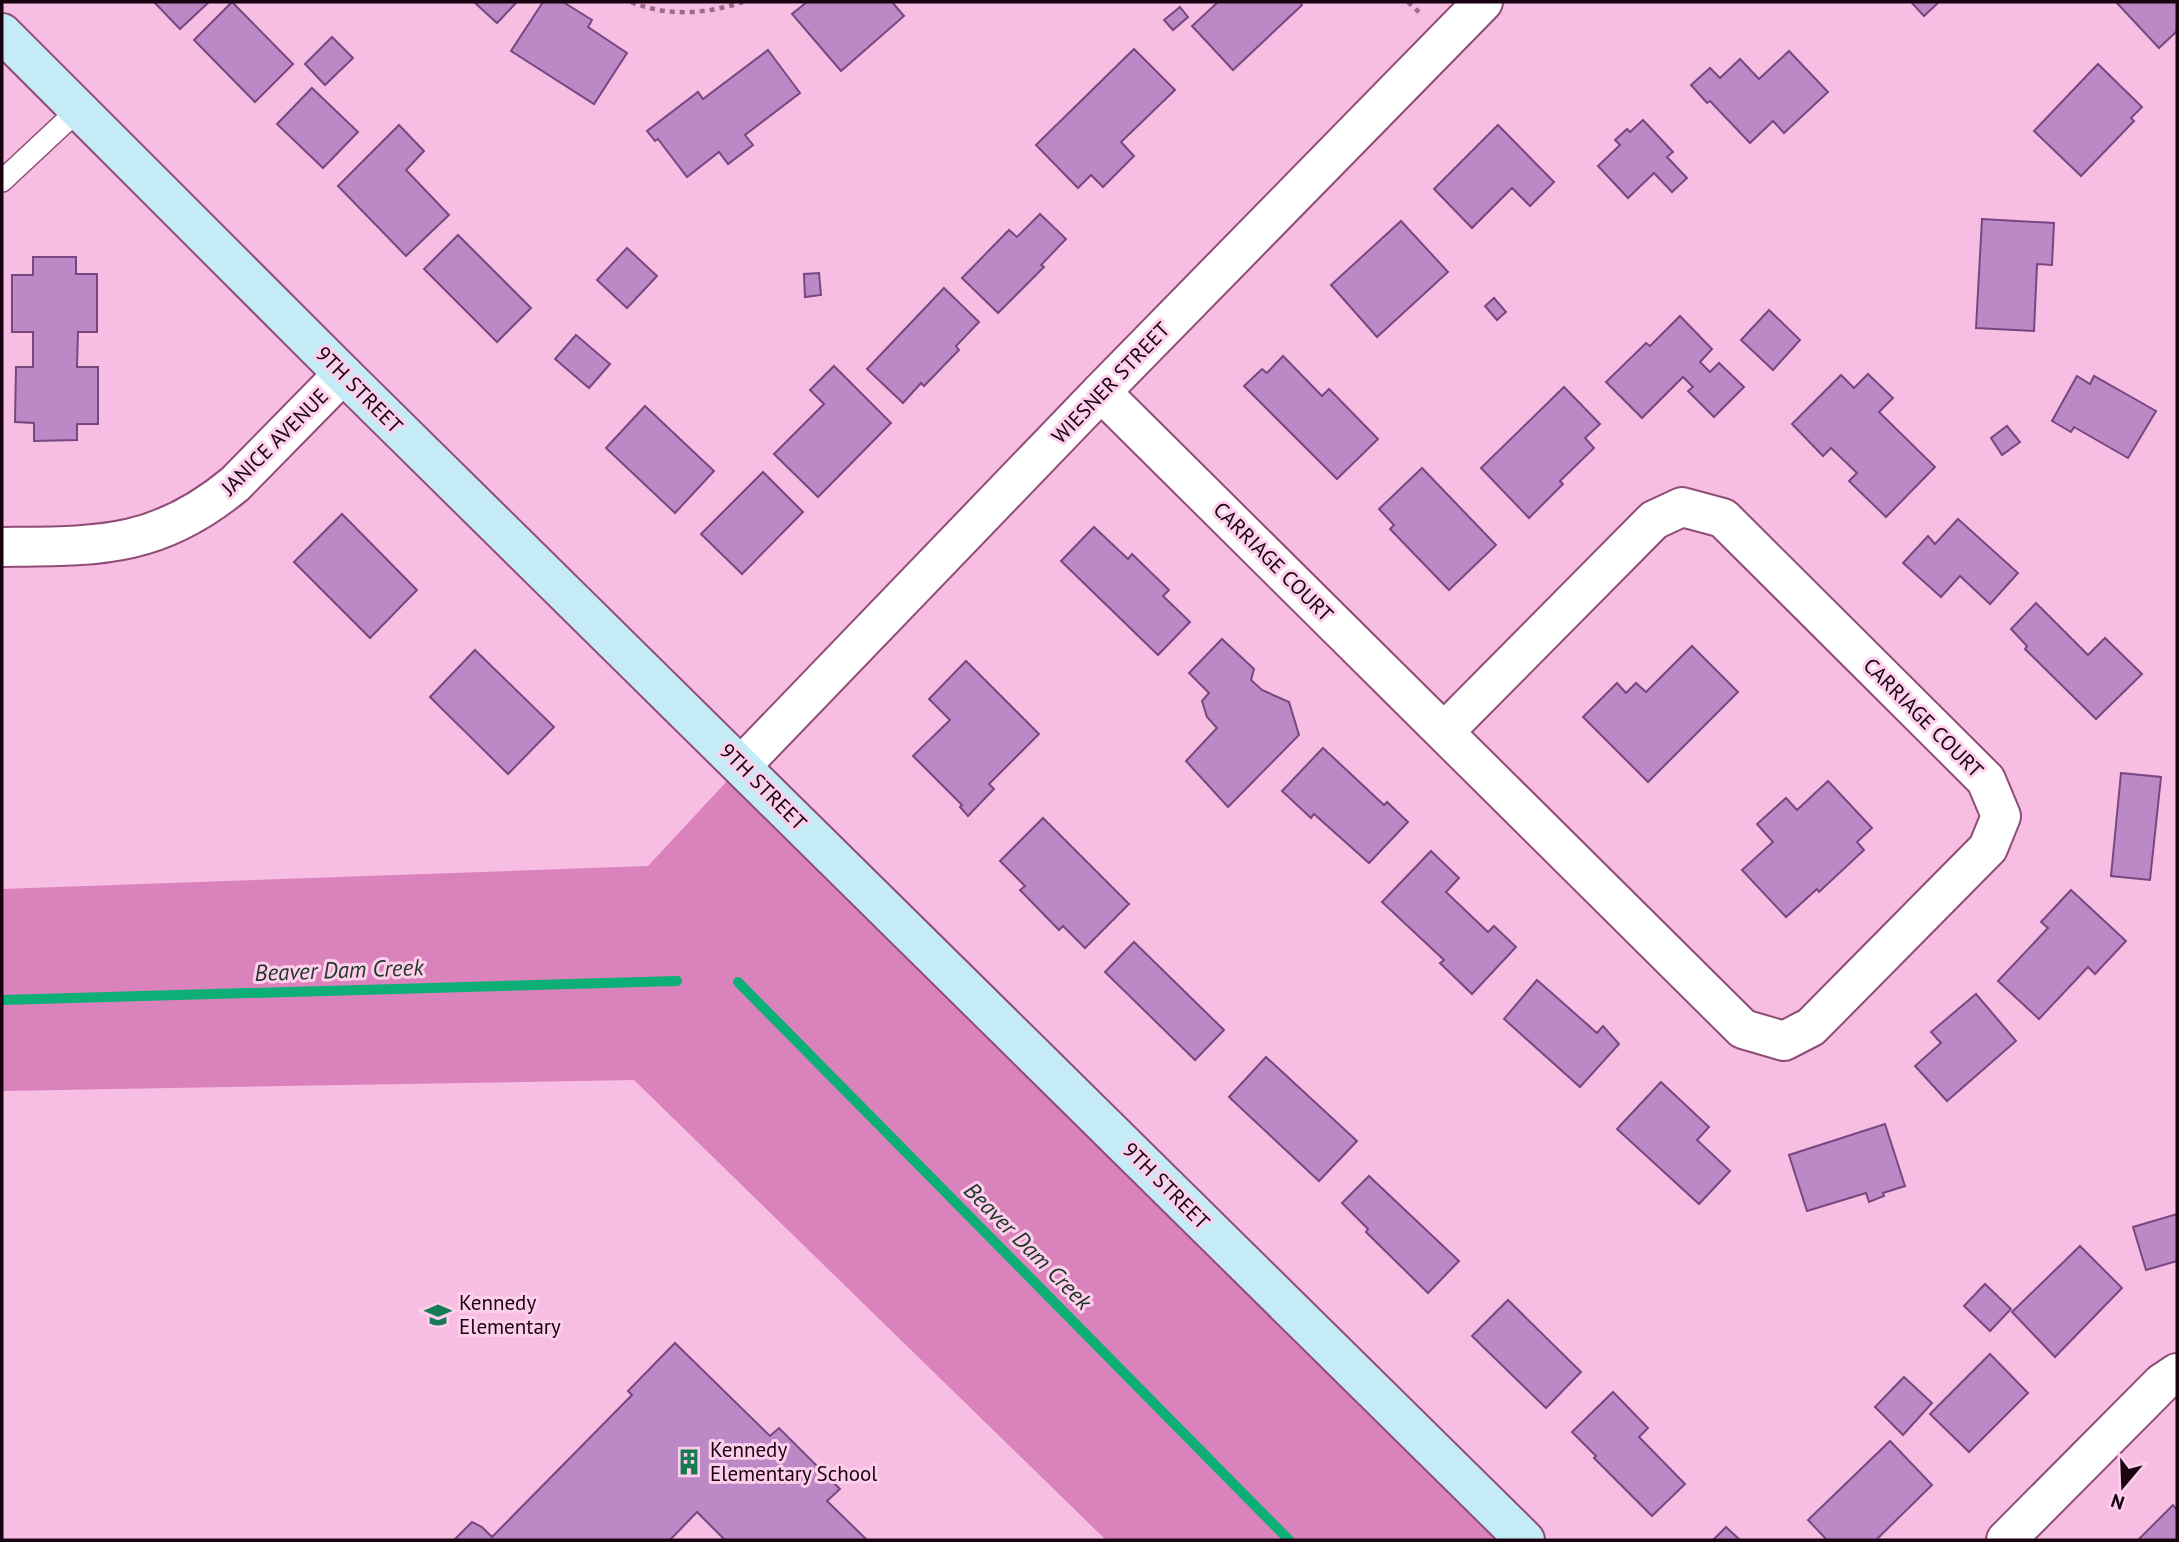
<svg xmlns="http://www.w3.org/2000/svg" width="2179" height="1542" font-family="'PT Sans',sans-serif">
	<style>
		.green { fill: #da82bb }
		.lines { fill: none; stroke-linecap: round; stroke-linejoin: round }
		.stream { stroke: #0daf77; stroke-width: 10 }
		.building { fill: #bc88c5; stroke: #774780; stroke-width: 2 }
		.lane-casing { stroke: #8e4c77; stroke-width: 24 }
		.street-casing { stroke: #8e4c77; stroke-width: 42 }
		.secondary-casing { stroke: #8e4c77; stroke-width: 42 }
		.path { stroke: #996e8a; stroke-width: 4.5; stroke-dasharray: 5 5; stroke-linecap: butt }
		.lane { stroke: #fff; stroke-width: 21 }
		.street { stroke: #fff; stroke-width: 38 }
		.secondary { stroke: #c4ebf6; stroke-width: 38 }
		.labels { text-anchor: middle; stroke-width: 6; stroke-linejoin: round; paint-order: stroke }
		.street-label { font-size: 21px; fill: #190312; stroke: #fdcfeb }
		.poi-label { font-size: 21px; fill: #190312; stroke: #fdcfeb; text-anchor: start }
		.water-label { font-size: 23px; font-style: italic; fill: #1e3529; stroke: #fdcfeb }
	</style>
	<rect width="100%" height="100%" fill="#f8bde2"/>
	<!-- green -->
	<polygon class="green" points="741,766 1525,1540 1106,1540 634,1080 2,1091 2,889 648,866"/>
	<g class="lines">
		<!-- stream -->
		<g class="stream">
			<polyline points="738,982 1289,1540"/>
			<polyline points="2,1000 677,981"/>
		</g>
	</g>
	<!-- building -->
	<g class="building">
		<polygon points="154,2 209,2 180,29"/>
		<polygon points="232,2 293,64 255,102 194,40"/>
		<polygon points="474,2 517,2 497,23"/>
		<polygon points="543,2 563,2 592,20 588,27 627,53 594,104 511,51"/>
		<polygon points="807,2 892,2 904,16 841,71 792,14"/>
		<polygon points="1218,2 1300,2 1302,5 1233,70 1192,26"/>
		<polygon points="1911,2 1939,2 1924,16"/>
		<polygon points="2116,2 2177,2 2177,31 2159,48"/>
		<polygon points="1180,7 1188,17 1173,30 1164,20"/>
		<polygon points="332,37 353,58 325,85 305,64"/>
		<polygon points="1134,49 1175,90 1121,142 1134,156 1103,187 1091,175 1078,188 1036,145"/>
		<polygon points="768,50 800,93 745,135 753,145 728,164 719,152 687,177 658,139 655,141 647,131 698,92 703,99"/>
		<polygon points="1789,51 1828,92 1784,133 1773,121 1750,143 1710,101 1707,103 1691,85 1710,68 1720,78 1740,59 1759,79"/>
		<polygon points="2098,64 2142,107 2131,118 2134,121 2081,176 2034,131"/>
		<polygon points="312,88 358,132 323,168 277,124"/>
		<polygon points="1643,120 1673,152 1667,157 1687,178 1672,192 1654,173 1628,198 1598,166 1620,145 1615,140 1627,129 1630,132"/>
		<polygon points="399,125 424,151 406,170 449,215 406,256 338,186"/>
		<polygon points="1498,125 1554,182 1530,206 1512,188 1472,228 1434,189"/>
		<polygon points="1040,214 1066,239 1041,265 1044,267 998,313 962,278 1009,230 1017,237"/>
		<polygon points="1982,219 2054,223 2052,265 2037,264 2034,331 1976,328"/>
		<polygon points="1401,221 1448,272 1377,337 1331,285"/>
		<polygon points="458,235 531,308 497,342 424,269"/>
		<polygon points="627,248 657,276 627,308 597,280"/>
		<polygon points="33,257 76,257 76,274 97,274 97,332 78,332 77,367 98,367 98,424 77,424 77,440 34,441 34,423 15,422 16,367 33,367 33,332 12,332 12,275 33,275"/>
		<polygon points="819,273 821,295 805,297 804,274"/>
		<polygon points="944,288 979,322 956,346 959,350 924,386 921,383 903,403 867,369"/>
		<polygon points="1494,298 1506,312 1497,320 1485,306"/>
		<polygon points="1769,310 1800,340 1773,370 1741,340"/>
		<polygon points="1680,316 1712,349 1700,362 1710,372 1719,363 1744,387 1714,417 1688,391 1693,387 1683,377 1642,418 1606,382 1646,343 1650,346"/>
		<polygon points="576,335 610,364 589,388 555,359"/>
		<polygon points="1283,356 1322,396 1329,389 1378,439 1337,479 1244,386 1262,369 1267,373"/>
		<polygon points="834,366 891,423 818,497 774,454 824,404 810,390"/>
		<polygon points="1868,374 1893,398 1879,412 1935,467 1886,517 1849,481 1857,473 1831,448 1823,456 1792,424 1841,375 1854,388"/>
		<polygon points="2077,376 2090,384 2094,376 2156,411 2128,458 2074,427 2071,432 2052,421"/>
		<polygon points="1564,387 1600,424 1585,438 1594,448 1560,481 1563,484 1529,518 1481,468"/>
		<polygon points="645,406 714,471 675,513 606,448"/>
		<polygon points="2007,426 2020,442 2002,455 1991,438"/>
		<polygon points="1422,468 1496,545 1449,590 1390,529 1394,525 1379,509"/>
		<polygon points="763,472 803,512 742,574 701,534"/>
		<polygon points="342,514 417,590 370,638 294,562"/>
		<polygon points="1958,519 2018,573 1990,604 1960,576 1941,597 1903,563 1928,536 1935,544"/>
		<polygon points="1094,527 1128,559 1132,554 1169,590 1163,596 1190,622 1158,655 1061,561"/>
		<polygon points="2036,603 2088,655 2105,638 2142,674 2096,719 2025,649 2027,646 2011,629"/>
		<polygon points="1222,639 1254,669 1251,680 1262,690 1289,702 1299,735 1228,807 1186,761 1217,728 1207,717 1202,701 1209,693 1189,673"/>
		<polygon points="1692,646 1738,692 1648,782 1583,717 1617,683 1626,693 1636,683 1646,692"/>
		<polygon points="475,650 554,727 508,774 430,697"/>
		<polygon points="966,661 1039,734 989,784 994,789 968,816 960,807 962,805 913,756 950,720 929,699"/>
		<polygon points="1323,748 1384,805 1387,802 1408,822 1369,863 1314,814 1311,818 1282,791"/>
		<polygon points="2121,773 2161,777 2150,880 2111,876"/>
		<polygon points="1828,781 1872,828 1857,842 1864,850 1819,892 1817,889 1786,917 1742,870 1773,842 1757,824 1786,798 1797,810"/>
		<polygon points="1043,818 1129,904 1085,948 1063,926 1059,930 1020,890 1025,886 1000,861"/>
		<polygon points="1431,851 1459,878 1446,892 1488,932 1494,926 1516,947 1472,994 1440,963 1444,960 1382,902"/>
		<polygon points="2071,890 2126,941 2095,974 2088,967 2039,1019 1998,981 2048,928 2041,922"/>
		<polygon points="1134,942 1224,1030 1195,1060 1105,972"/>
		<polygon points="1537,980 1597,1033 1603,1026 1619,1044 1580,1087 1504,1019"/>
		<polygon points="1976,994 2016,1041 1947,1101 1915,1066 1941,1043 1931,1032"/>
		<polygon points="1266,1057 1357,1141 1319,1181 1229,1097"/>
		<polygon points="1661,1082 1709,1127 1697,1140 1730,1171 1699,1204 1617,1129"/>
		<polygon points="1885,1124 1905,1186 1883,1193 1884,1196 1869,1202 1866,1193 1807,1211 1789,1155"/>
		<polygon points="1369,1176 1459,1261 1428,1293 1366,1232 1368,1229 1342,1203"/>
		<polygon points="2177,1214 2177,1261 2146,1270 2133,1227"/>
		<polygon points="2080,1246 2122,1288 2055,1357 2012,1312"/>
		<polygon points="1985,1284 2011,1309 1990,1331 1964,1306"/>
		<polygon points="1508,1300 1581,1372 1546,1408 1472,1336"/>
		<polygon points="675,1343 770,1436 779,1428 840,1489 827,1501 867,1540 725,1540 697,1512 670,1540 454,1540 472,1522 482,1527 492,1537 632,1395 628,1391"/>
		<polygon points="1990,1354 2028,1393 1969,1452 1930,1414"/>
		<polygon points="1904,1377 1932,1403 1903,1435 1875,1407"/>
		<polygon points="1613,1392 1648,1428 1639,1437 1685,1484 1652,1516 1594,1458 1596,1456 1572,1432"/>
		<polygon points="1890,1441 1932,1485 1876,1540 1827,1540 1808,1520"/>
		<polygon points="2173,1505 2177,1510 2177,1540 2138,1540"/>
		<polygon points="1726,1527 1740,1540 1713,1540"/>
	</g>
	<g class="lines">
		<!-- lane casing -->
		<g class="lane-casing">
			<polyline id="lane" points="2,181 78,110"/>
		</g>
		<!-- street casing -->
		<g class="street-casing">
			<g id="street">
				<polyline points="1101,392 1743,1029 1784,1041 1811,1027 1988,848 2001,816 1986,780 1723,518 1682,507 1654,520 1444,732"/>
				<path d="M 2,547 C 97,546 157,549 235,484 L 343,374"/>
				<polyline points="741,766 1101,392 1483,2"/>
				<polyline points="2006,1540 2162,1383 2177,1373"/>
			</g>
		</g>
		<!-- secondary casing -->
		<g class="secondary-casing">
			<polyline id="secondary" points="2,33 343,374 1525,1540"/>
		</g>
		<!-- path -->
		<g class="path">
			<path d="M 631,2 C 668,17 706,14 743,2"/>
			<polyline points="1408,2 1421,14"/>
		</g>
		<!-- lane -->
		<use href="#lane" class="lane"/>
		<!-- street -->
		<use href="#street" class="street"/>
		<!-- secondary -->
		<use href="#secondary" class="secondary"/>
	</g>
	<!-- icons -->
	<defs>
		<g id="school-bare" transform="scale(2.1)"><path d="M0-5L7-2L0 1L-7-2ZM-4 1L0 2.5L4 1V4Q0 6-4 4Z" fill="#167b54" stroke="#fdcfeb" stroke-width="2.5" paint-order="stroke"/></g>
		<g id="building-bare" transform="scale(2.1)"><path d="M-4-6H4V6H1V3H-1V6H-4ZM-2.5-4.3h1.7v1.8h-1.7ZM.8-4.3h1.7v1.8H.8ZM-2.5-1h1.7V.8h-1.7ZM.8-1h1.7V.8H.8Z" fill="#167b54" stroke="#fdcfeb" stroke-width="2.5" paint-order="stroke"/></g>
	</defs>
	<g fill-rule="evenodd">
		<use href="#school-bare" x="438" y="1315"/>
		<use href="#building-bare" x="689" y="1462"/>
	</g>
	<g class="labels">
		<!-- street labels -->
		<g class="street-label">
			<text transform="translate(1111 383) rotate(-46)" y="7">WIESNER STREET</text>
			<text transform="translate(359 390) rotate(45)" y="7">9TH STREET</text>
			<text transform="translate(275 442) rotate(-45)" y="7">JANICE AVENUE</text>
			<text transform="translate(1273 562) rotate(45)" y="7">CARRIAGE COURT</text>
			<text transform="translate(1923 718) rotate(45)" y="7">CARRIAGE COURT</text>
			<text transform="translate(763 787) rotate(45)" y="7">9TH STREET</text>
			<text transform="translate(1166 1186) rotate(45)" y="7">9TH STREET</text>
		</g>
		<!-- poi labels -->
		<g class="poi-label">
			<text x="459" y="1310">Kennedy<tspan x="459" dy="24">Elementary</tspan></text>
			<text x="710" y="1457">Kennedy<tspan x="710" dy="24">Elementary School</tspan></text>
		</g>
		<!-- water labels -->
		<g class="water-label">
			<text transform="translate(339 970) rotate(-2)" y="8">Beaver Dam Creek</text>
			<text transform="translate(1028 1246) rotate(45)" y="8">Beaver Dam Creek</text>
		</g>
	</g>
	<!-- border -->
	<rect width="2179" height="1542" fill="none" stroke="#190312" stroke-width="7"/>
	<!-- north arrow -->
	<g transform="translate(2123 1486) rotate(199)" stroke="#fdcfeb" stroke-width="5" paint-order="stroke">
	<path d="M0-5L12 26L0 18L-12 26Z" fill="#190312"/>
	<text y="-10" font-size="19" font-weight="bold" text-anchor="middle" fill="#190312">N</text>
	</g>
</svg>
